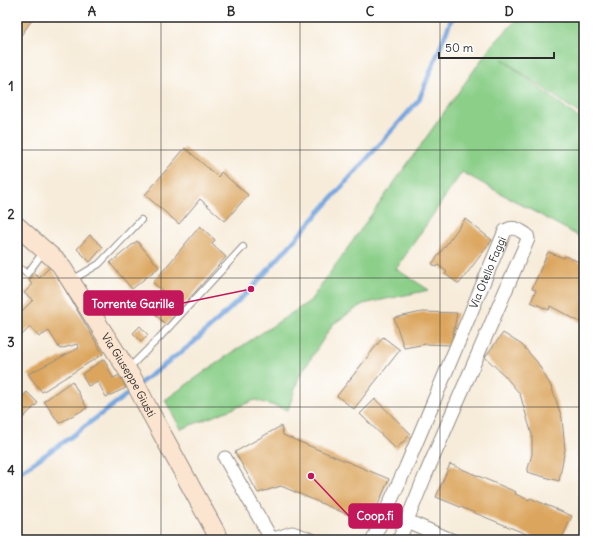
<svg xmlns="http://www.w3.org/2000/svg" width="601" height="557" font-family="Delius,sans-serif">
	<style>
		.green { fill: #8bcf89; stroke: #5b7d5a }
		.lines { fill: none; stroke-linecap: round; stroke-linejoin: round }
		.stream { stroke: #73a4de; stroke-width: 4.5 }
		.building { fill: #dba55d }
		.lane-casing { stroke: #918c82; stroke-width: 8 }
		.street-casing { stroke: #918c82; stroke-width: 15 }
		.secondary-casing { stroke: #918c82; stroke-width: 20 }
		.lane { stroke: #fff; stroke-width: 6 }
		.street { stroke: #fff; stroke-width: 13 }
		.secondary { stroke: #fce5d0; stroke-width: 18 }
		.grid { fill: none; stroke: #2b2b2b; stroke-width: 1; stroke-opacity: 0.55 }
		.labels { text-anchor: middle; stroke-width: 4; stroke-linejoin: round; paint-order: stroke }
		.street-label { font-size: 11px; fill: #2b2b2b; stroke: #fff }
		.leader { fill: none; stroke: #c2185b; stroke-width: 1.5 }
		.callout-dot { fill: #c2185b; stroke: #fff; stroke-width: 1.5 }
		.callout { fill: #c2185b; stroke: #c2185b; stroke-width: 1.5 }
		.callout-label { font-size: 12px; text-anchor: middle; font-weight: bold; fill: #fff }
		.neatline { fill: none; stroke: #2b2b2b; stroke-width: 1.5 }
		.grid-label { font-size: 13px; text-anchor: middle; font-weight: bold; fill: #2b2b2b }
	</style>
	<rect width="100%" height="100%" fill="#fff"/>
	<filter id="ink" filterUnits="userSpaceOnUse"><feTurbulence type="fractalNoise" baseFrequency=".025" numOctaves="2"/><feDisplacementMap in="SourceGraphic" scale="8" xChannelSelector="R" yChannelSelector="G"/><feConvolveMatrix kernelMatrix="1 2 1 2 8 2 1 2 1" color-interpolation-filters="sRGB"/></filter>
	<filter id="wash" filterUnits="userSpaceOnUse"><feTurbulence type="fractalNoise" baseFrequency=".012" numOctaves="4" result="noise"/><feDisplacementMap in="SourceGraphic" scale="16" xChannelSelector="R" yChannelSelector="G"/><feGaussianBlur stdDeviation="0.9" result="paint"/><feColorMatrix in="noise" values="0 0 0 0 0 0 0 0 0 0 0 0 0 0 0 0 0 1.4 0 .05"/><feComposite in="paint" operator="in"/></filter>
	<g filter="url(#wash)">
		<rect width="100%" height="100%" fill="#f7ecda"/>
		<!-- green -->
		<g class="green">
			<polygon points="519,17 584,17 584,117 502,59 584,122 584,239 462,172 396,269 429,290 363,304 333,324 299,377 288,410 255,400 181,429 165,400 224,358 310,301 489,49"/>
			<polygon points="584,402 584,540 579,540 581,417"/>
		</g>
		<g class="lines">
			<!-- stream -->
			<g class="stream">
				<polyline points="139,384 193,343 251,289 419,100 451,20 455,17"/>
				<polyline points="17,474 71,437 134,389"/>
			</g>
		</g>
		<g id="blocks">
			<!-- building -->
			<g class="building">
				<polygon points="17,17 34,17 17,41"/>
				<polygon points="185,148 218,177 221,172 248,195 225,221 200,199 179,224 145,195"/>
				<polygon points="465,219 492,240 459,284 445,274 447,272 438,265 437,267 432,264"/>
				<polygon points="200,226 215,240 212,244 226,257 166,325 156,315 150,303 162,290 153,283"/>
				<polygon points="90,235 103,247 90,262 77,249"/>
				<polygon points="137,241 159,267 132,289 110,263"/>
				<polygon points="548,252 564,258 565,256 584,264 584,316 582,323 550,306 549,310 531,302 536,290 532,289"/>
				<polygon points="51,266 103,354 42,392 28,374 79,348 77,344 60,349 49,331 39,337 30,327 17,340 17,316 33,300 24,293 32,285 29,280 35,274 39,278"/>
				<polygon points="422,312 457,313 451,345 426,344 404,348 394,318"/>
				<polygon points="140,326 148,335 141,341 133,333"/>
				<polygon points="503,333 522,345 537,362 551,386 562,418 565,449 559,481 527,472 532,454 532,435 520,394 504,375 485,357"/>
				<polygon points="383,337 400,350 354,409 337,396"/>
				<polygon points="104,359 113,378 120,375 126,388 106,397 98,382 88,386 82,374"/>
				<polygon points="72,381 87,408 59,423 44,401"/>
				<polygon points="27,392 38,403 17,424 17,403"/>
				<polygon points="375,399 411,434 396,449 360,414"/>
				<polygon points="281,426 283,435 389,479 370,524 281,486 258,493 235,452"/>
				<polygon points="450,464 516,492 515,494 529,500 530,498 572,516 561,540 541,540 436,497"/>
			</g>
		</g>
	</g>
	<g filter="url(#ink)">
		<use href="#blocks" fill-opacity="0" stroke="#918c82" stroke-width="1"/>
		<g class="lines">
			<!-- lane casing -->
			<g class="lane-casing">
				<g id="lane">
					<polyline points="17,266 27,274 44,251"/>
					<polyline points="72,280 99,264 141,220"/>
					<polyline points="129,368 159,338 243,247"/>
				</g>
			</g>
			<!-- street casing -->
			<g class="street-casing">
				<g id="street">
					<polyline points="225,458 272,540"/>
					<polyline points="407,521 451,540"/>
					<polyline points="271,540 292,533 312,540"/>
					<path id="s1" d="M 373,540 L 406,467 L 505,231 C 514,225 519,230 527,235 L 528,239 L 425,476 L 399,540"/>
				</g>
			</g>
			<!-- secondary casing -->
			<g class="secondary-casing">
				<g id="secondary">
					<path id="s2" d="M 17,226 L 60,264 L 133,379 L 149,410 L 220,540"/>
				</g>
			</g>
			<!-- lane -->
			<use href="#lane" class="lane"/>
			<!-- street -->
			<use href="#street" class="street"/>
			<!-- secondary -->
			<use href="#secondary" class="secondary"/>
		</g>
	</g>
	<!-- grid -->
	<path class="grid" d="M 161,17 L 161,540M 300,17 L 300,540M 440,17 L 440,540M 17,150 L 584,150M 17,278 L 584,278M 17,407 L 584,407"/>
	<g class="labels">
		<!-- street labels -->
		<g class="street-label">
			<text dy="4" stroke="none"><textPath href="#s1" startOffset="291">Via Otello Faggi</textPath></text>
			<text dy="4" stroke="none"><textPath href="#s2" startOffset="188">Via Giuseppe Giusti</textPath></text>
		</g>
	</g>
	<!-- callouts -->
	<path class="leader" d="M251 289L183 303M311 476L349 516"/>
	<g class="callout-dot">
		<circle cx="251" cy="289" r="4"/>
		<circle cx="311" cy="476" r="4"/>
	</g>
	<g class="callout">
		<rect x="84" y="291" width="99" height="24" rx="4"/>
		<rect x="349" y="504" width="53" height="24" rx="4"/>
	</g>
	<g class="callout-label">
		<text x="133" y="308">Torrente Garille</text>
		<text x="375" y="520">Coop.fi</text>
	</g>
	<!-- margin -->
	<rect width="601" height="557" fill="none" stroke="#fff" stroke-width="44"/>
	<!-- scale -->
	<path d="M439 52v6h115v-6" fill="none" stroke="#2b2b2b" stroke-width="2"/>
	<text x="445" y="52" font-size="12" fill="#2b2b2b" stroke="#ffffff" stroke-width="3" paint-order="stroke">50 m</text>
	<rect x="22" y="22" width="557" height="513" class="neatline"/>
	<g class="grid-label">
		<text x="92" y="16">A</text>
		<text x="231" y="16">B</text>
		<text x="370" y="16">C</text>
		<text x="509" y="16">D</text>
		<text x="11" y="91">1</text>
		<text x="11" y="219">2</text>
		<text x="11" y="347">3</text>
		<text x="11" y="475">4</text>
	</g>
</svg>
